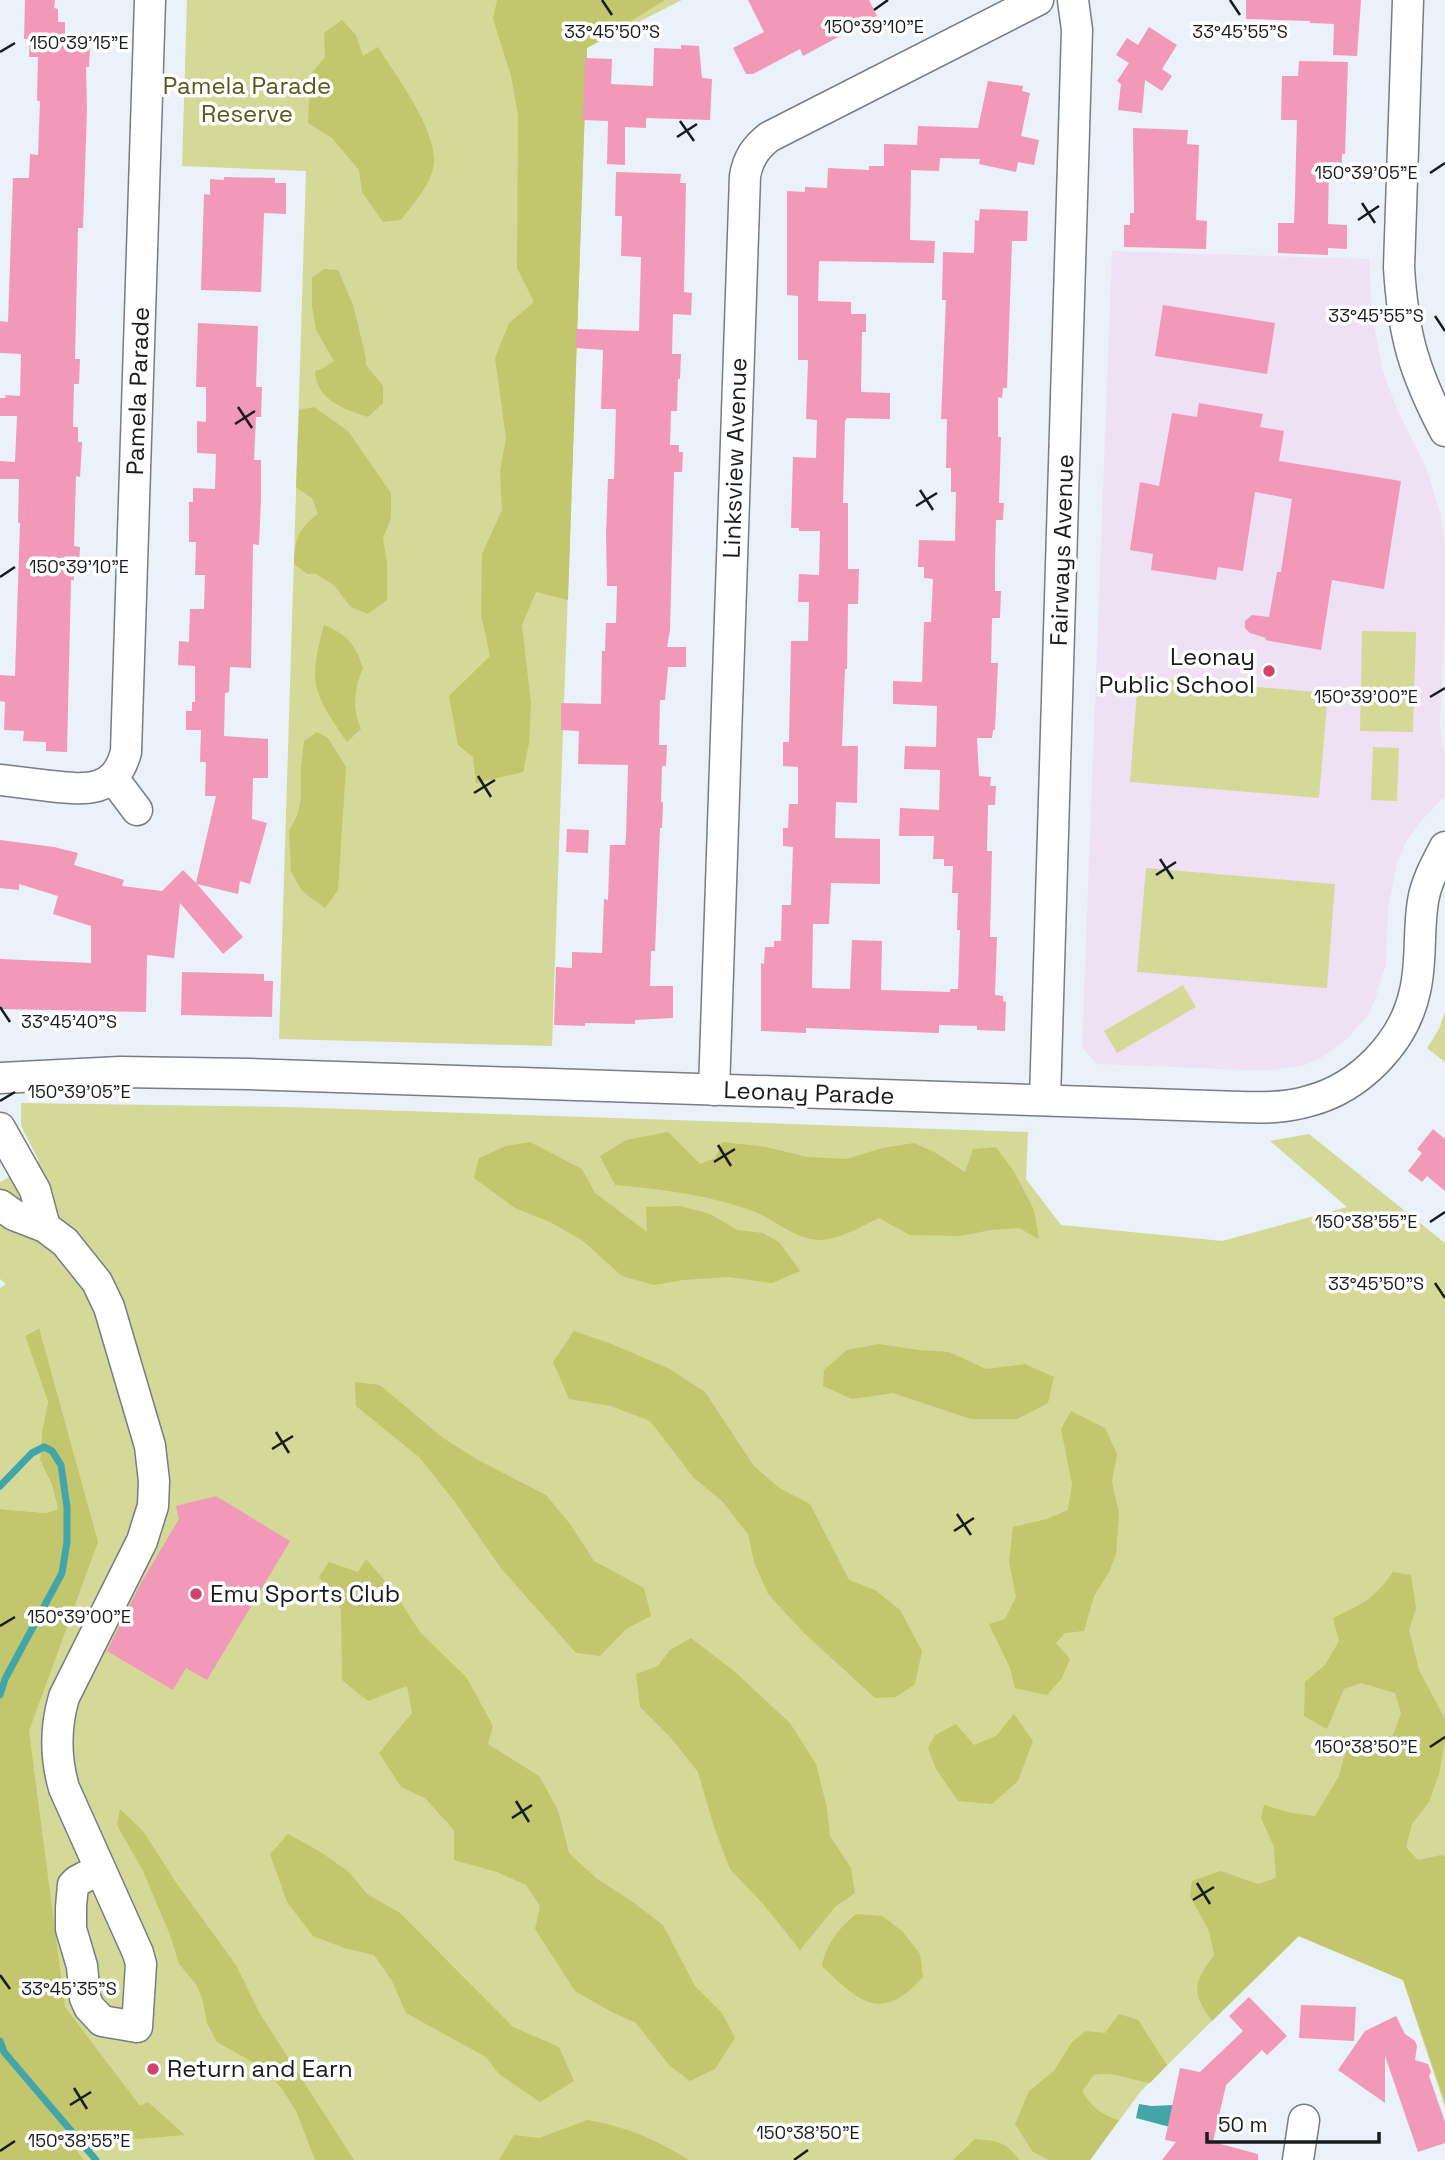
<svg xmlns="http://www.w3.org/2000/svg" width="1445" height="2160" font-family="'Space Grotesk',sans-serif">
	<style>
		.education { fill: #efe1f4 }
		.green { fill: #d4d997 }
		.forest { fill: #c2c66c }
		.water { fill: #42a6a8 }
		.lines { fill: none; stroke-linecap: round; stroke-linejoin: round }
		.stream { stroke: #42a6a8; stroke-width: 7 }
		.building { fill: #f298b8 }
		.minor-casing { stroke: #767d83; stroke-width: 33 }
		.minor { stroke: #fff; stroke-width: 30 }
		.ticks { fill: none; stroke: #191c1e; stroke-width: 2.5 }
		.poi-dot { fill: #d0436f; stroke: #fff; stroke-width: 2.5 }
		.labels { text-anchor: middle; stroke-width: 7; stroke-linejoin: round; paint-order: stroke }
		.park-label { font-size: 24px; fill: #575916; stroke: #fff }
		.street-label { font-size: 24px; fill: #191c1e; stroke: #fff }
		.poi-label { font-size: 24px; fill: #191c1e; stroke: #fff; text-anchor: start }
		.ticks-label { font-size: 18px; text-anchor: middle; fill: #191c1e; stroke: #fff; stroke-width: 7; stroke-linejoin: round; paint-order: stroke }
	</style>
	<rect width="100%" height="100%" fill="#eaf1f8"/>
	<!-- education -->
	<polygon class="education" points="1112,251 1369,259 1372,316 1382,368 1396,407 1425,465 1441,515 1445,545 1445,615 1440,727 1445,756 1445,796 1421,821 1405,844 1397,863 1388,909 1386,964 1374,1003 1367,1016 1347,1039 1316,1061 1301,1066 1267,1071 1097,1064 1082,1047"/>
	<!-- green -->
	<g class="green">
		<polygon points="187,0 682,0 587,48 552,1046 279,1039 306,171 182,166"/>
		<polygon points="1362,631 1416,632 1413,732 1360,731"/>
		<polygon points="1138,677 1328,693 1319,798 1130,782"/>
		<polygon points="1373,747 1399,748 1397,801 1371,800"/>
		<polygon points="1146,868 1335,884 1327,988 1137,972"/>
		<polygon points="1183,985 1196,1007 1117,1053 1104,1031"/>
		<polygon points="1445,1012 1445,1062 1427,1048 1439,1029"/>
		<polygon points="21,1103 287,1107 1028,1132 1026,1179 1061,1225 1222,1241 1347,1207 1270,1141 1309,1134 1445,1243 1445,2107 1403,1980 1298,1936 1141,2091 1090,2160 0,2160 0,1545 89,1512 38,1328 25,1336 48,1402 42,1431 40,1460 52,1485 58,1509 46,1513 0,1509 0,1288 6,1284 0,1279 0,1182 39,1161 21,1126"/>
	</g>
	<!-- forest -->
	<g class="forest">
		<polygon points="497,0 665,0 587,48 568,600 536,592 522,625 531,704 529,743 523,772 476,783 473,757 458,745 449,696 490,656 481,614 482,554 502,510 500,471 506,438 495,358 509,323 534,302 517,268 518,115 511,76 493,19"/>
		<path d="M 342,20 L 356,35 L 363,56 L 378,47 C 396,76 432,123 434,158 C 436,179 413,204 401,220 L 383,222 L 362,192 L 359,170 L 332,138 L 308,123 L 310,75 L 325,57 L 324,33 Z"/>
		<path d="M 324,269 L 338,270 L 353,305 L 366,358 L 366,365 L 383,386 L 383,403 L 368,417 C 344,409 316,400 315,371 L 322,369 L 334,361 L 316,330 L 312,306 L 312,278 Z"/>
		<path d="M 314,407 L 348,431 L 391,493 L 391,518 L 383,538 L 387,563 L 387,600 L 368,614 L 351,607 L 334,585 L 316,574 L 307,574 L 294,564 C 295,540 298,528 318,514 L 312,498 L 296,487 L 299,410 Z"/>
		<path d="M 324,625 C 348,635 355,644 363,668 C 354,688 352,709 361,729 L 347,742 C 313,692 308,684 324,625 Z"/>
		<polygon points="317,732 328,738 346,767 338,890 325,908 302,891 291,871 289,831 297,816 301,799 301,768 304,741"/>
		<path d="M 668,1132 L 700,1164 L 715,1158 L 722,1142 L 766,1147 L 807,1157 L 847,1159 L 882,1148 L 914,1143 L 936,1153 L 965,1172 L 973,1149 L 996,1147 L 1015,1173 L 1034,1210 L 1039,1239 L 1019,1228 L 991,1230 L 960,1236 L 910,1235 L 879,1218 C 860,1227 839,1240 818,1240 C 794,1239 774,1219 753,1211 C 708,1195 662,1189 615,1185 L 600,1156 L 626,1140 Z"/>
		<polygon points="530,1142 582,1169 595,1193 647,1232 646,1207 680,1206 710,1214 737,1230 763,1233 780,1243 800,1271 772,1283 728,1277 683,1280 654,1285 622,1276 583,1241 552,1223 515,1208 474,1178 479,1158 506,1146"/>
		<polygon points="39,1328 98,1542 29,1731 65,2007 140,2106 148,2102 185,2135 138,2139 91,2134 69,2141 84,2160 0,2160 0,1509 46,1513 58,1509 52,1485 40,1460 42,1431 48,1402 25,1336"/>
		<polygon points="574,1331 609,1343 668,1368 705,1392 754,1466 779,1488 810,1504 849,1580 875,1590 900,1610 922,1651 915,1684 896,1697 875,1698 804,1633 768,1594 754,1562 748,1534 722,1501 694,1478 650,1421 611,1406 569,1399 553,1362"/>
		<polygon points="879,1344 918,1350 949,1352 986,1369 1025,1364 1054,1377 1048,1403 1017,1419 971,1419 893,1393 852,1399 823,1386 824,1370 847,1350"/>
		<polygon points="355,1382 380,1385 443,1438 478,1460 546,1495 570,1524 594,1561 644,1588 651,1616 626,1629 600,1656 576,1653 500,1567 455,1502 419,1457 356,1406"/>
		<polygon points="1071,1411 1105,1428 1117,1454 1112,1481 1119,1514 1116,1554 1109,1572 1094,1596 1084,1631 1065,1633 1056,1643 1070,1659 1062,1678 1047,1695 1015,1688 1010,1668 989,1624 1005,1619 1016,1597 1009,1562 1013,1527 1047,1519 1068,1510 1072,1484 1061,1429"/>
		<polygon points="366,1559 392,1589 420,1632 467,1678 493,1726 488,1744 539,1776 558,1810 569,1853 597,1879 630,1900 663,1925 695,1986 722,2013 735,2038 715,2069 690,2081 669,2065 636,2023 610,2011 575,1991 535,1929 540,1906 526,1885 497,1872 454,1860 454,1830 425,1798 401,1787 379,1753 412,1713 407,1686 368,1701 342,1680 341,1609 319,1577 329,1562 358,1572"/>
		<path d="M 1393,1572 L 1411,1575 L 1416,1608 L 1409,1630 L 1419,1670 L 1445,1719 L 1445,1740 L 1439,1774 L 1429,1802 L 1412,1824 L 1406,1847 L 1418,1860 L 1441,1855 L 1445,1857 L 1445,2102 L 1403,1980 L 1299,1936 L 1212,2021 C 1191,1992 1193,1984 1214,1955 L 1209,1931 L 1190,1896 L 1192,1881 L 1221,1871 L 1258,1884 L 1276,1878 L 1274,1847 L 1261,1818 L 1264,1805 L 1292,1813 L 1315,1816 L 1339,1776 L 1347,1747 L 1369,1744 L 1393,1735 L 1401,1713 L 1395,1693 L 1361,1683 L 1344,1689 L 1327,1729 L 1304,1716 L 1305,1682 L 1325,1665 L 1339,1641 L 1333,1618 C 1363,1604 1374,1599 1393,1572 Z"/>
		<polygon points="691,1638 734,1671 790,1723 816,1764 827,1808 830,1836 851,1868 855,1893 836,1906 800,1950 764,1905 730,1869 714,1827 698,1772 671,1738 640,1707 636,1674 658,1666 670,1650"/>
		<polygon points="1014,1714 1033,1741 1018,1781 992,1804 958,1801 936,1769 928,1748 935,1735 956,1724 974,1745 996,1736"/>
		<polygon points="120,1809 143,1831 175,1881 236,1965 260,2014 354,2160 315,2160 297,2113 283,2090 263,2068 217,2042 207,2023 203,2001 196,1984 179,1964 170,1935 143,1871 117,1825"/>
		<polygon points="288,1834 319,1851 349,1872 367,1894 400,1913 513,2027 559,2047 574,2081 540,2102 499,2074 486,2057 406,2013 392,1981 374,1955 344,1948 313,1936 287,1902 270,1854"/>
		<path d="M 856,1914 L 882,1916 L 902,1931 L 920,1954 L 923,1977 C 881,2023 860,2003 822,1966 C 826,1943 839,1929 856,1914 Z"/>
		<path d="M 1119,2014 L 1138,2020 L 1167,2065 L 1150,2083 C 1130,2080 1114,2071 1094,2075 L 1082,2091 C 1092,2107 1101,2115 1119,2120 L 1090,2160 L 1049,2160 L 1033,2152 L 1015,2124 L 1029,2091 L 1054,2071 L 1072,2042 L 1086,2031 L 1105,2033 Z"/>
		<path d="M 587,2120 C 627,2127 655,2139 689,2160 L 499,2160 L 514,2135 L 539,2138 Z"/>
		<path d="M 975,2139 C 997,2141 1006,2141 1019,2160 L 953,2160 Z"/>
	</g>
	<!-- water -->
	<polygon class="water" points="1139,2104 1151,2106 1174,2105 1170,2127 1136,2118"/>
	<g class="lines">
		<!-- stream -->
		<g class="stream">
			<polyline points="0,1486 32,1453 44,1447 52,1451 61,1465 67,1507 67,1542 62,1573 5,1679 0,1695"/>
			<polyline points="0,2041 4,2052 96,2160"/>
		</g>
	</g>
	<!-- building -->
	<g class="building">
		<polygon points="25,0 55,0 54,8 58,9 58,22 65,22 65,47 90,48 89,67 86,67 87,109 83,228 78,228 77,271 75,359 80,359 79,384 74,384 73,427 78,427 78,442 82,442 80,477 76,476 74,546 80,547 79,566 74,566 74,580 71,580 67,752 46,751 46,742 23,741 24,731 4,730 5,702 0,701 0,675 15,676 20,523 18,523 19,479 0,479 0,461 15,462 17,416 0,416 0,398 6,398 5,395 20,396 21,354 0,353 0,321 8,322 13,178 29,178 30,154 38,155 40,101 37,101 38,57 29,57 30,39 24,39"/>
		<polygon points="748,0 869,0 877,16 803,56 800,49 753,74 746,74 733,48 764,32"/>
		<polygon points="1246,0 1361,0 1357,56 1333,55 1334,24 1310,23 1310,21 1246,19"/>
		<polygon points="1149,27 1177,45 1162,69 1172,76 1162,91 1145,80 1142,113 1118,110 1121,84 1117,81 1129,63 1116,55 1127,38 1138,45"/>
		<polygon points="681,45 699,46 702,78 712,79 710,120 646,118 646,128 625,127 625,165 607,164 608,121 583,120 585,58 612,59 611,84 653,86 654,48 681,49"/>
		<polygon points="1299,61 1348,62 1345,154 1342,154 1342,163 1329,162 1328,224 1347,225 1347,249 1328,248 1328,255 1278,253 1278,223 1294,223 1295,195 1297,120 1281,120 1282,76 1298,76"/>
		<polygon points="988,81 1023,86 1022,91 1030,93 1021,136 1039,140 1034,165 1018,162 1016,172 979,164 980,159 940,158 939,171 911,170 910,240 935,241 934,263 819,261 818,301 851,302 851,314 866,314 866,332 862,332 861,392 890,393 890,419 847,418 845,421 843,503 848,503 848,569 859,569 858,604 848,604 847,669 845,669 842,746 858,746 857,803 836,802 835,838 880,839 880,884 831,883 829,924 813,924 812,988 850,989 852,940 882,941 881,990 950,992 950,989 958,989 960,930 957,930 958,893 952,893 953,866 944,866 944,859 933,859 934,836 899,836 900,808 939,810 940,770 904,769 905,746 936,747 937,706 893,704 893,681 922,682 924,622 931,622 933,579 924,578 924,567 918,567 919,540 955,541 956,492 951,492 951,468 946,468 947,419 941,419 946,300 942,300 943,252 974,253 975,220 979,221 980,209 1028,211 1027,241 1012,241 1007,388 1003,388 1002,398 998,397 998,437 1001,437 999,503 1004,503 1003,520 996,520 995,562 995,591 1001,591 1000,618 992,618 991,663 998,663 995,730 993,730 992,738 977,738 979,776 991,777 990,786 996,786 995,805 988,805 987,851 992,851 990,937 997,937 995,995 1003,996 1003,1001 1006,1002 1005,1031 977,1030 977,1026 939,1025 939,1033 806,1028 806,1033 761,1031 761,963 764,964 765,947 774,947 774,941 781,941 782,905 791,905 793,847 783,846 783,828 788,828 789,804 798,804 798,767 783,766 783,742 789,742 791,641 808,641 809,602 798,602 799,574 819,575 820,531 799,531 799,528 791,528 793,457 816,458 817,420 806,419 808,360 798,360 798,296 787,295 787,191 805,192 805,187 827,188 828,168 869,170 869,166 884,166 884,144 917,145 918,126 978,128"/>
		<polygon points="1133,128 1188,130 1187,144 1199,145 1196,220 1207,221 1206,249 1124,247 1124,225 1130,225 1130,213 1134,213"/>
		<polygon points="616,172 681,174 680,183 686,183 684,292 692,293 691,315 673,314 672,354 681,354 680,379 678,379 677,411 671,411 670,445 679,445 679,452 683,452 682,472 674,472 670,630 667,647 686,647 686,667 668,667 665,700 660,700 659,745 667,745 666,766 662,766 661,802 663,802 662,828 660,828 655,951 651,951 650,986 673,986 673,1018 635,1020 635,1024 585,1023 585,1026 554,1025 556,967 572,968 572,952 602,953 604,899 608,900 610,845 625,845 626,837 628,765 578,764 579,731 561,730 561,703 601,704 602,651 605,651 606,623 616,623 617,586 607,586 606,534 608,479 614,479 616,409 601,409 603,350 576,348 576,329 639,331 641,257 621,256 622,216 615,216"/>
		<polygon points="224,177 275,178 275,183 286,183 286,214 264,213 261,292 201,290 204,194 210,195 210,179 224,180"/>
		<polygon points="1163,305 1275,323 1267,374 1155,356"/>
		<polygon points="198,323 258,326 256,387 262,387 261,417 256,417 254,460 261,460 261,499 259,545 253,544 251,668 230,667 229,692 225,693 224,736 268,739 268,778 253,778 252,819 267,823 250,884 240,881 238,894 197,884 243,937 223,954 180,903 174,958 147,955 146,1012 0,1009 0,959 91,963 91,926 53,914 58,896 19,884 19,890 0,888 0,840 54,847 78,853 74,865 124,880 122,886 162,891 183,870 196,883 216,796 205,796 206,762 200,762 201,730 186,730 186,711 192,711 192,702 195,702 195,666 178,665 179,641 189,642 190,609 204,609 205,575 195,575 196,542 189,542 189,502 193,502 193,488 215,489 216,454 197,453 197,421 206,422 206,387 196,387"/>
		<polygon points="1199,403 1263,414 1260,427 1284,431 1279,461 1401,481 1384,589 1332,580 1321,650 1265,640 1266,638 1250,633 1245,628 1245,621 1252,615 1269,617 1277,572 1281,572 1292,499 1255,492 1243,571 1218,567 1216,580 1151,570 1153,554 1130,550 1140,482 1159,486 1172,413 1197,417"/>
		<polygon points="567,829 589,830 588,853 566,852"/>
		<polygon points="182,972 264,974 264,981 273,981 272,1017 181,1015"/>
		<polygon points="1433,1129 1445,1139 1445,1191 1427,1176 1422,1182 1408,1171 1422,1153 1417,1149"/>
		<polygon points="216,1496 290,1541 207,1680 186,1668 173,1690 107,1651 141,1583 179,1519 176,1506"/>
		<polygon points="1249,1997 1287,2036 1267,2055 1262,2050 1226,2085 1213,2142 1258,2154 1258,2160 1162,2160 1176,2142 1165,2140 1180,2068 1200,2072 1243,2031 1229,2016"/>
		<polygon points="1301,2005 1356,2007 1354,2041 1299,2038"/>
		<polygon points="1396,2016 1405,2034 1415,2041 1417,2046 1415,2060 1428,2064 1431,2072 1429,2076 1445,2122 1445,2143 1418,2152 1385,2056 1385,2103 1338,2070 1365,2031"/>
	</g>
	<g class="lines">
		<!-- minor casing -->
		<g class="minor-casing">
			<g id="minor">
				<path d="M 1408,0 L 1399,267 C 1403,335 1414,372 1445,431"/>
				<polyline points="113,778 137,810"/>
				<path d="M 0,780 C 17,782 34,784 50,786 C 87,790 115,793 126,752 L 150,0"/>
				<path d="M 0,1078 L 120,1072 L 249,1074 L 1240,1107 C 1263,1108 1286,1108 1309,1101 C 1359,1088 1404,1043 1415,991 C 1422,962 1418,931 1423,901 C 1426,882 1436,864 1445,847"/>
				<path d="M 714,1090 L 745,176 C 748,159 755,148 769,137 L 1038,0"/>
				<polyline points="1045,1100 1077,30 1073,0"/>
				<polyline points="0,1128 35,1190 45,1227"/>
				<path d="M 0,1205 L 14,1215 L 45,1227 L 65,1242 L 97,1282 L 109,1307 L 150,1446 L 154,1481 L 153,1506 L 142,1541 L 64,1697 C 55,1728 55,1757 64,1788 L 138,1953 L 141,1964 L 137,2027 L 102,2021 L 89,2007 L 85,1998 L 82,1966 L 71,1929 L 71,1907 L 73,1885 L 77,1881 L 100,1869"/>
				<polyline points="1298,2160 1304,2120"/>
			</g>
		</g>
		<!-- minor -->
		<use href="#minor" class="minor"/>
	</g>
	<!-- ticks -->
	<path class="ticks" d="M 602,0 L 612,15M 1230,0 L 1240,15M 874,10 L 888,0M 0,52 L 15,43M 680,121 L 694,141M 677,137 L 697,124M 1430,173 L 1445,163M 1362,203 L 1375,223M 1358,220 L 1379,206M 1435,316 L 1445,331M 238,407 L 252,428M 235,424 L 255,411M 920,490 L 933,510M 916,506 L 937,493M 0,577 L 15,567M 1430,697 L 1445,688M 478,776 L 491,797M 474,793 L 495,780M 1160,859 L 1173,879M 1156,875 L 1176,862M 0,1007 L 10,1022M 0,1101 L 15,1092M 718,1145 L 731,1166M 714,1162 L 735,1149M 1430,1222 L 1445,1212M 1435,1283 L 1445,1298M 276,1432 L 289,1453M 272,1449 L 293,1436M 957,1514 L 971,1535M 954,1531 L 974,1518M 0,1626 L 15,1617M 1430,1747 L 1445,1737M 516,1801 L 529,1822M 512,1818 L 532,1805M 1197,1883 L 1210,1904M 1193,1900 L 1214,1887M 0,1975 L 10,1989M 74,2088 L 87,2109M 70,2105 L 91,2092M 0,2151 L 15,2141M 794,2160 L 808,2150"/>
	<!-- markers -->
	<g class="poi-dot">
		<circle cx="1269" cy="671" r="7"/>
		<circle cx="196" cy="1594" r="7"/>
		<circle cx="153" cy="2069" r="7"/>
	</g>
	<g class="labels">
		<!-- park labels -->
		<g class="park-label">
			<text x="247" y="94">Pamela Parade<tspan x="247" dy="28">Reserve</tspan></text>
		</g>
		<!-- street labels -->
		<g class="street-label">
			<text transform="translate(138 391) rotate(-88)" y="8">Pamela Parade</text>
			<text transform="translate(735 458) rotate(-88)" y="8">Linksview Avenue</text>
			<text transform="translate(1062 550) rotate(-88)" y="8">Fairways Avenue</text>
			<text transform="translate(809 1093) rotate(2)" y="8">Leonay Parade</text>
		</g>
		<!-- poi labels -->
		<g class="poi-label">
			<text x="1255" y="665" text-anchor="end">Leonay<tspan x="1255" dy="28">Public School</tspan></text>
			<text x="210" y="1602">Emu Sports Club</text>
			<text x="167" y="2077">Return and Earn</text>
		</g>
	</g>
	<g class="ticks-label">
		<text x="874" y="33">150°39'10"E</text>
		<text x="612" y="38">33°45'50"S</text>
		<text x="1240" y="38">33°45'55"S</text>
		<text x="79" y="49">150°39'15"E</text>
		<text x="1366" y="179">150°39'05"E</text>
		<text x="1376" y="322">33°45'55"S</text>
		<text x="79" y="573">150°39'10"E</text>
		<text x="1366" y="703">150°39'00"E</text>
		<text x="69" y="1028">33°45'40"S</text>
		<text x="79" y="1098">150°39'05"E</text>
		<text x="1366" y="1228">150°38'55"E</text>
		<text x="1376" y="1290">33°45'50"S</text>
		<text x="79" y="1623">150°39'00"E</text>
		<text x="1366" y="1753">150°38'50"E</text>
		<text x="69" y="1995">33°45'35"S</text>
		<text x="808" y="2139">150°38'50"E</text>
		<text x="79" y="2147">150°38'55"E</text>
	</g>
	<!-- scale -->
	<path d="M1207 2132v10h172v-10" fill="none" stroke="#191c1e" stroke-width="3.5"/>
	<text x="1218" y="2132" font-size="21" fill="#191c1e" stroke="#ffffff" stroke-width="5" paint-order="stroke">50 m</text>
</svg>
